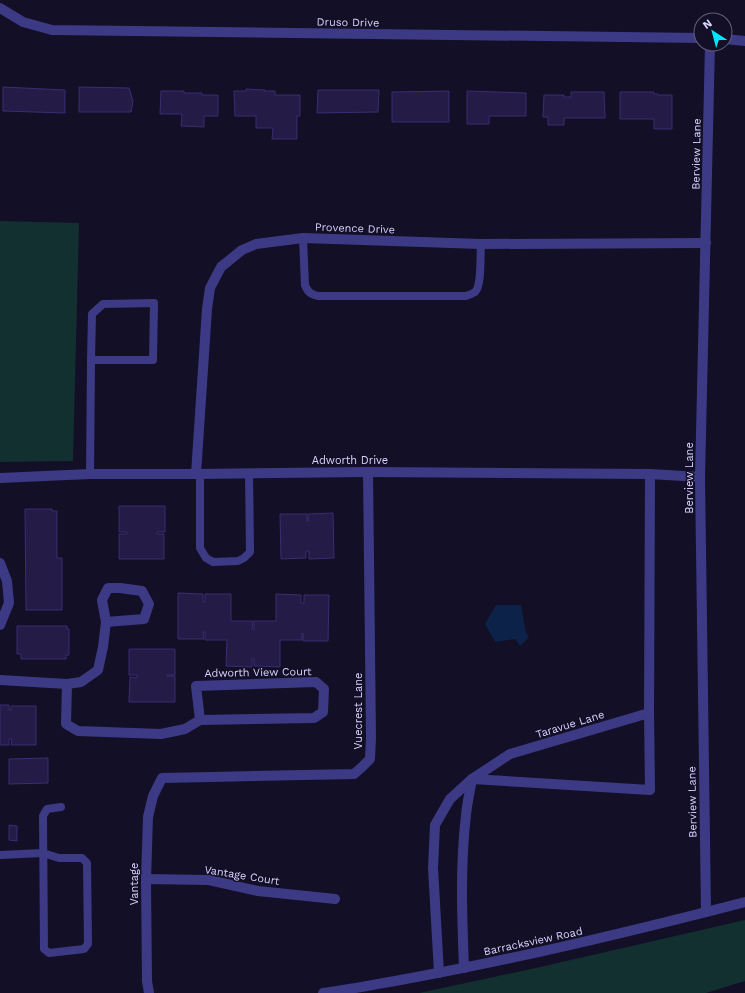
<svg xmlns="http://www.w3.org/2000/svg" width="745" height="993" font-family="'Work Sans',sans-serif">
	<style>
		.green { fill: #12302f }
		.water { fill: #0c2248 }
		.building { fill: #241b47; stroke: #3b2d73 }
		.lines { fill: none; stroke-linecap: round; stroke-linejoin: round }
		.service { stroke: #3d3a85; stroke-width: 8 }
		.minor { stroke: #3d3a85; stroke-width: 10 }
		.tertiary { stroke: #3d3a85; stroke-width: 10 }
		.labels { text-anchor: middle; stroke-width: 3; stroke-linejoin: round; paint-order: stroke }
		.street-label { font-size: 11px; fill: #d9d4ff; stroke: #130f26 }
	</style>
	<rect width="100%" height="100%" fill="#130f26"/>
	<!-- green -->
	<g class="green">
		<polygon points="0,221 79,223 73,461 0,462"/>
		<polygon points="745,920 745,981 706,993 419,993 540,967"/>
	</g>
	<!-- water -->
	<polygon class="water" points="496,605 521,605 526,633 529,637 520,646 515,639 495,642 485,624"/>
	<!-- building -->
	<g class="building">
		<polygon points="3,87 65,90 65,113 3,111"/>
		<polygon points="79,87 129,88 133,101 131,112 79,112"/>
		<polygon points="246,89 265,90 264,91 275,91 275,95 300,95 300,116 297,116 297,139 272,139 273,128 256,128 256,116 235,116 234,91 246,91"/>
		<polygon points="318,90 379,90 378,112 317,113"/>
		<polygon points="161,91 184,91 184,93 202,93 202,95 218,95 218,116 204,116 204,127 181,126 182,114 160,114"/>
		<polygon points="449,91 449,122 392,122 392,92"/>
		<polygon points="467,91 526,93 526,116 489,116 489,124 467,124"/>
		<polygon points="571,92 604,92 605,118 564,118 564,125 548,125 548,117 543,117 544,95 564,95 564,97 571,97"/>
		<polygon points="620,92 654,92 654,94 658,94 658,95 672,95 672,129 654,129 654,119 620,119"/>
		<polygon points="119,506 165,506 165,532 157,532 157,534 164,534 164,559 119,559 119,534 127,534 127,532 119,532"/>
		<polygon points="25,509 52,509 52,511 57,511 57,558 62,558 62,610 26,610"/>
		<polygon points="333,513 334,558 309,559 309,551 306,551 306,558 281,559 280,514 307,514 307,521 308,521 308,514"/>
		<polygon points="178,593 203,594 203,602 205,602 205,594 231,594 231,621 253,621 252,629 254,629 254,621 276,621 276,594 301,595 301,603 304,603 304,595 329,595 328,641 303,641 303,633 302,633 302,640 280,640 280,667 254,666 254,659 252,659 252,667 226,666 227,640 205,640 205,632 203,632 204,639 178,639"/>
		<polygon points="17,626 67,626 67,629 69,629 69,655 66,655 66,659 21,659 21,654 17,654"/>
		<polygon points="129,649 175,649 175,675 167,675 167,676 175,676 175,702 129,702 130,677 137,678 137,675 129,675"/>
		<polygon points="0,705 9,705 9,710 11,710 11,706 36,706 36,745 11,745 12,739 9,739 9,745 0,745"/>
		<polygon points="48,758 48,783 9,784 9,759"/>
		<polygon points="9,825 17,826 17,841 9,840"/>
	</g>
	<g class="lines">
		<!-- service -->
		<g class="service">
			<path d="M 303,238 L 305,285 C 308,293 311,294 318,296 L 466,296 C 469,295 472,294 475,292 C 482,286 480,255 481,244"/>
			<polyline points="90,474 91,360 153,360 154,303 103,304 92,314 91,360"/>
			<polyline points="200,474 200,548 206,558 213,562 238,561 244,558 250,552 249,473"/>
			<polyline points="0,855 43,853 59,858 82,858 87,863 88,944 84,949 49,953 44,949 43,816 47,809 61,807"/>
		</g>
		<!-- minor -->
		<g class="minor">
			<polyline points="0,8 23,22 52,30 701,38"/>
			<polyline points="725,39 745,41"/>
			<polyline points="196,474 207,309 210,288 221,267 242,250 256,244 303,238 481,244 706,243"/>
			<polyline points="0,478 90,474 196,474 368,472 650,474 700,477"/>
			<polyline points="0,563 7,581 9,603 0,625"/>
			<polyline points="0,680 67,684 81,682 98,670 103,647 106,622 102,600 108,588 120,588 142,591 149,604 144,619 106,622"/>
			<polyline points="67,684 66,724 78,731 161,734 185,729 200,720 196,686 316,682 324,689 323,712 314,718 200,720"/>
			<polyline points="472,779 650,790 649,713"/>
			<polyline points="146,879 209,880 258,891 335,899"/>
			<polyline points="706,912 700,477 710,44"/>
			<path d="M 464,968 C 462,917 460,866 466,815 C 467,803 470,791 472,779"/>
			<polyline points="439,973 433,868 435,825 450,799 472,779 510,754 649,713 650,474"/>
			<polyline points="149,993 147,981 146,879 148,817 153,796 162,778 354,774 362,767 370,759 371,737 368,472"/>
		</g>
		<!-- tertiary -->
		<path class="tertiary" d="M 323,993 C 347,990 371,985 395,981 C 513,960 629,932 745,902"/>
	</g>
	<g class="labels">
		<!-- street labels -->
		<g class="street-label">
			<text transform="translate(348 22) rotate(1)" y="4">Druso Drive</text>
			<text transform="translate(696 154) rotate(-89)" y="4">Berview Lane</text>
			<text transform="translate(355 228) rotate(2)" y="4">Provence Drive</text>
			<text x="350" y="464">Adworth Drive</text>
			<text transform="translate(689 478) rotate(-90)" y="4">Berview Lane</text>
			<text transform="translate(258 672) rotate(-1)" y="4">Adworth View Court</text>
			<text transform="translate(358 711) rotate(-90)" y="4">Vuecrest Lane</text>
			<text transform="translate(570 724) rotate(-17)" y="4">Taravue Lane</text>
			<text transform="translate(692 802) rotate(-91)" y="4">Berview Lane</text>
			<text transform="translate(242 875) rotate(9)" y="4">Vantage Court</text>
			<text transform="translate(134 884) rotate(-90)" y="4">Vantage</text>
			<text transform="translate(533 941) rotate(-12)" y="4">Barracksview Road</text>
		</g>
	</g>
	<!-- north arrow -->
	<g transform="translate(713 32) rotate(324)"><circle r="19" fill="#130f26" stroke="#625e7d"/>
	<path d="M0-3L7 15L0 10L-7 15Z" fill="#00e5ff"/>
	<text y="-6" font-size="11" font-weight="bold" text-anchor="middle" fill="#d9d4ff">N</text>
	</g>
</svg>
